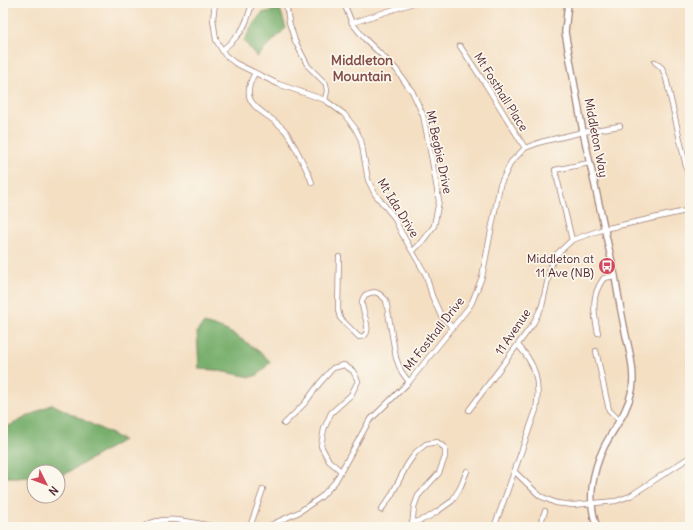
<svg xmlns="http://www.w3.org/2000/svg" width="693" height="530" font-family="Delius,sans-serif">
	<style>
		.forest { fill: #78af6d; stroke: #61674c }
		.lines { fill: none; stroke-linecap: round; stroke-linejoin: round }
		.minor-casing { stroke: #9f7f77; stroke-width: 6 }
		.tertiary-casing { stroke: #9f7f77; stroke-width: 8 }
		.minor { stroke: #fff; stroke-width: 4.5 }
		.tertiary { stroke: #fff; stroke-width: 5.5 }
		.labels { text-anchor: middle; stroke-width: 3.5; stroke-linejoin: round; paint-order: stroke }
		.street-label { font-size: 12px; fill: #4a1f2b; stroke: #fbf7ec }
		.poi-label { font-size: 12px; fill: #4a1f2b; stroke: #fbf7ec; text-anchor: end }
		.quarter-label { font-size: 14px; font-weight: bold; fill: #844d49; stroke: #fbf7ec }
	</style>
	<rect width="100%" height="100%" fill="#fbf7ec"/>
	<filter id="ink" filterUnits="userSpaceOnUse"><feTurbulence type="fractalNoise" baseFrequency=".025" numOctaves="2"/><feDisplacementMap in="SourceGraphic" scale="8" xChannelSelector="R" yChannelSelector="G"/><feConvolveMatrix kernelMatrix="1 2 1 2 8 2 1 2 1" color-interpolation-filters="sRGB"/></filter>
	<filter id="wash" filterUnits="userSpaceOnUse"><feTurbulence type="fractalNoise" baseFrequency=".012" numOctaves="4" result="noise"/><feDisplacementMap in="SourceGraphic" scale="16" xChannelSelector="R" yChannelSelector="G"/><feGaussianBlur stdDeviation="0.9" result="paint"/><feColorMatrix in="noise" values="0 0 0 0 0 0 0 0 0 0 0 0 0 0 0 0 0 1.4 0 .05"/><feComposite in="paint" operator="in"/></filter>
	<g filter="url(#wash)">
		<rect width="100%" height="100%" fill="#f4dfc3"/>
		<!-- forest -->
		<g class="forest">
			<polygon points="280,9 286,28 257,57 244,41 253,24 262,13"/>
			<path d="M 204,323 C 211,325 218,327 225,330 C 233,333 267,355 270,362 L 258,375 L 251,377 L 214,370 L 199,369 L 197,331 Z"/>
			<polygon points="52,404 123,440 60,477 58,477 58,472 34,472 34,477 3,477 3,429"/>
		</g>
	</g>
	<g filter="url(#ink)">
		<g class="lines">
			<!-- minor casing -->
			<g class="minor-casing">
				<g id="minor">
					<polyline points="215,3 213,19 216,40 225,55 235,63 278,84 325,100 344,114 355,128 361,140 368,180 375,194 394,217 401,232 426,275 432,296 441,316 453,328"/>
					<polyline points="286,3 289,22 295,41 308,66 326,84 327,91 325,100"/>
					<polyline points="345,3 345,6 352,23 365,39 396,69 407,85 412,91 423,115 432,160 439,201 434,226 422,242 413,251"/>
					<polyline points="352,23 413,3"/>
					<polyline points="460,46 486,85 525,148"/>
					<path d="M 222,50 C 227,46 232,42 236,37 C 245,29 249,15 252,3"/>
					<polyline points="655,62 662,68 666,78 690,184"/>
					<path d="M 255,73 C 234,109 271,111 287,133 C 290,138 293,144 296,149 C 302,161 308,171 312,183"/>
					<polyline points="572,240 555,170 589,163"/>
					<path d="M 339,257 L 338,310 L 340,318 L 359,337 C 377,336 360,310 362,301 C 363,298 364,297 365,295 C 376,290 378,292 386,300 L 396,358 L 401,371 L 409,382"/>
					<path d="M 598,333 C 595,319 591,300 599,286 C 600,283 602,281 604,278 L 615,276"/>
					<polyline points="596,351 609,410 620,421"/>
					<polyline points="469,410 533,324 542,306 551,265 557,254 572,240 604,229 690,210"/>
					<polyline points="284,424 305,403 319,384 333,368 344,365 353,371 358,381 351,395 331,413 324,429 321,446 329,461 341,471"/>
					<polyline points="515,472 540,496 556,503 573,505 616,501 630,496 690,457"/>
					<polyline points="381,510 391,496 407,465 416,452 426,444 437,442 445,448 445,457 439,473 418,496 414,507 412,527"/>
					<polyline points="412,523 427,518 438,511 452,501 460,488 467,471"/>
					<path d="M 143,527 C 163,513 194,523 216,527"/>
					<polyline points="250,527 263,489"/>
					<polyline points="264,527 273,524 299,512 321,497 335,482 369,421 409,382 469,307 472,302 482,277 500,185 511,162 525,148 541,142 583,132 620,126"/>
					<path d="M 494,527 C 509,488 522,449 536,410 C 539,393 538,373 528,358 C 525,353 521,349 518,345"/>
					<polyline points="539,527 545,511"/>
				</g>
			</g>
			<!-- tertiary casing -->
			<g class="tertiary-casing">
				<path id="tertiary" d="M 568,3 L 565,32 L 583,132 L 615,276 C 618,296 622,316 626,336 C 630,353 635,373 632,390 C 627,414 614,427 604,447 C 592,472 587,501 597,527"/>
			</g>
			<!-- minor -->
			<use href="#minor" class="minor"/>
			<!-- tertiary -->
			<use href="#tertiary" class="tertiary"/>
		</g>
	</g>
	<!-- icons -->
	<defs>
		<g id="bus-disc" transform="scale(0.9)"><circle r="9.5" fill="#d1495b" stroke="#fbf7ec"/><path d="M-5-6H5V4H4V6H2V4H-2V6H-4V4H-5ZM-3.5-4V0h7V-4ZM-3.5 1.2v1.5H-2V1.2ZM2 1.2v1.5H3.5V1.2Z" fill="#fff"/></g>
	</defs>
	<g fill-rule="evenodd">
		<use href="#bus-disc" x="607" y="266"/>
	</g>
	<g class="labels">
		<!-- street labels -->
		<g class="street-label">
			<text transform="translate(501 92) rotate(58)" y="4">Mt Fosthall Place</text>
			<text transform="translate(596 138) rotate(79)" y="4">Middleton Way</text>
			<text transform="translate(439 152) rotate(78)" y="4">Mt Begbie Drive</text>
			<text transform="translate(398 208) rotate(58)" y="4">Mt Ida Drive</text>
			<text transform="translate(513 332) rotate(-56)" y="4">11 Avenue</text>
			<text transform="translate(434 334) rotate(-52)" y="4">Mt Fosthall Drive</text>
		</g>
		<!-- poi labels -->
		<g class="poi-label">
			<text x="594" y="263">Middleton at<tspan x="594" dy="14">11 Ave (NB)</tspan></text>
		</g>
		<!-- quarter labels -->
		<g class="quarter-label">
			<text x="362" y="65">Middleton<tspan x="362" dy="16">Mountain</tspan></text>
		</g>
	</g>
	<!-- margin -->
	<rect width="693" height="530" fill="none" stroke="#fbf7ec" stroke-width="16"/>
	<!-- north arrow -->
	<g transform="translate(46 484) rotate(132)"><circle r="19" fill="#fbf7ec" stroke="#b4a19f"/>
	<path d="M0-3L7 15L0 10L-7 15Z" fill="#d1495b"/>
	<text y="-6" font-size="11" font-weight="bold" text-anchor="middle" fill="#4a1f2b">N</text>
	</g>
</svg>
